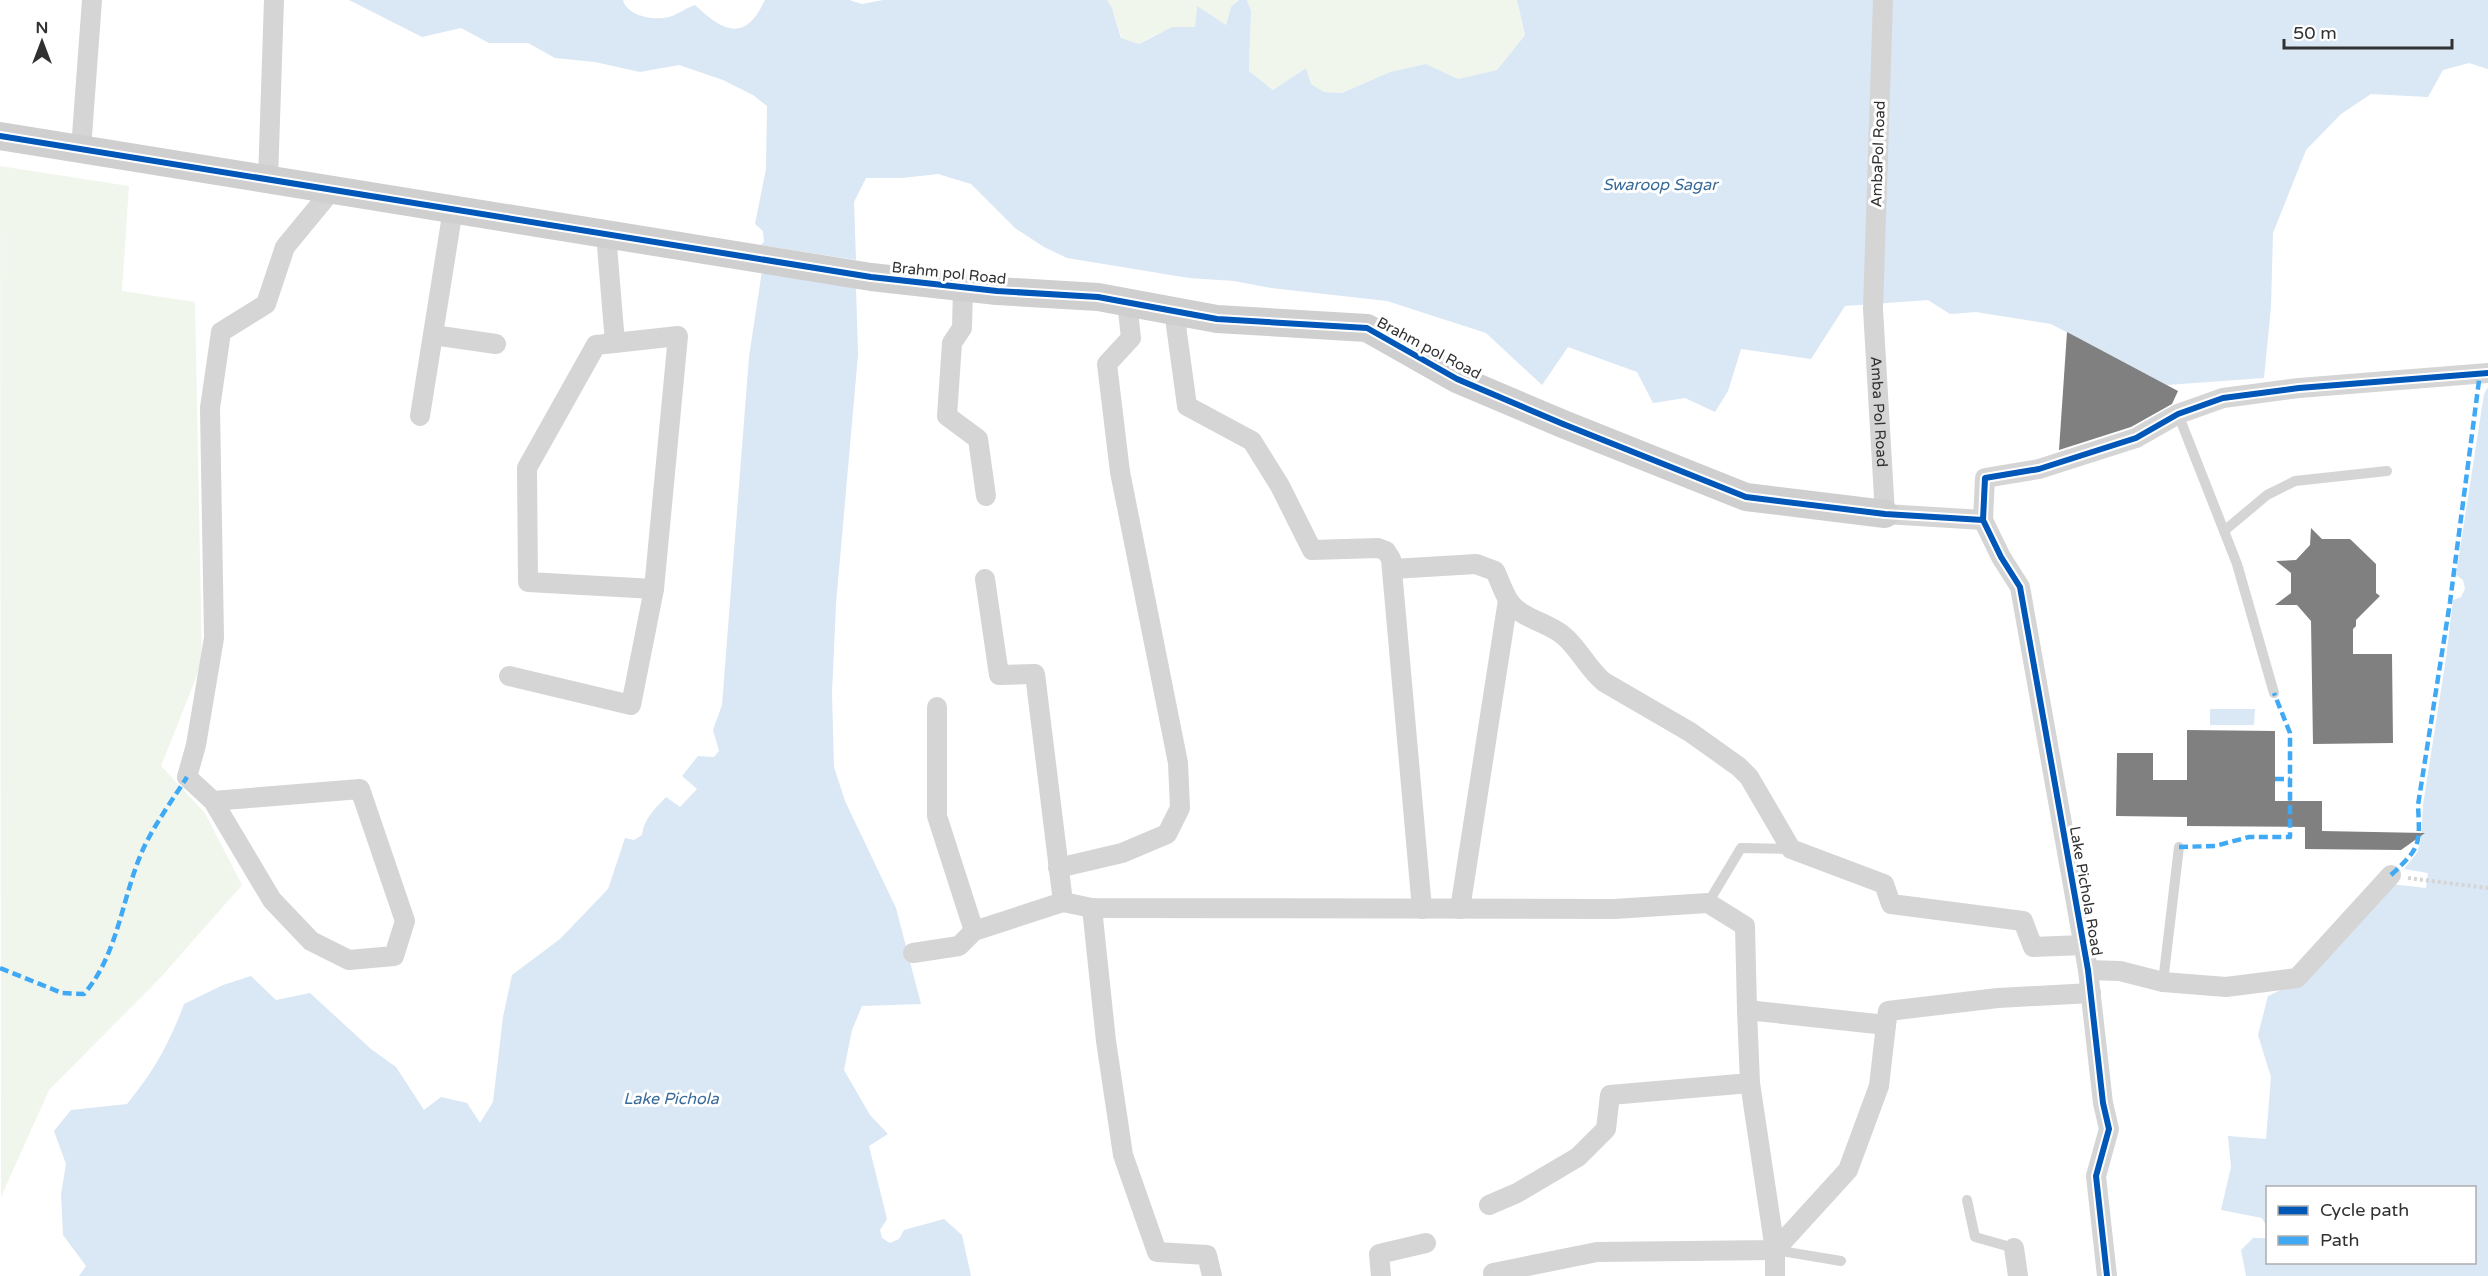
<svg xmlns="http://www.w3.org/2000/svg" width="2488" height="1276" font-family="'Varela Round',sans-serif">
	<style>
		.green { fill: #f1f6ed }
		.water { fill: #dae7f4 }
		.building { fill: #808080 }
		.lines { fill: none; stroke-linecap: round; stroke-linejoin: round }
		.path { stroke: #d5d5d5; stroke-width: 4; stroke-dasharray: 3 3; stroke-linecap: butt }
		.lane { stroke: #d5d5d5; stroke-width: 10 }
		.street { stroke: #d5d5d5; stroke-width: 20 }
		.secondary { stroke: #cfcfcf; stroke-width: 28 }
		.quiet { stroke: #3fa9f5; stroke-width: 4.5; stroke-dasharray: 9 4.5; stroke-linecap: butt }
		.cycleway-casing { stroke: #fff; stroke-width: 10 }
		.cycleway { stroke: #0057b8; stroke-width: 6 }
		.labels { text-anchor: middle; stroke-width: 6; stroke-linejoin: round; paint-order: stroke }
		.street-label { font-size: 15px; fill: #313131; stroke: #fff }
		.water-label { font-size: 16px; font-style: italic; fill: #386a9a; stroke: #fff }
	</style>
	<rect width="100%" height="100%" fill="#fff"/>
	<!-- green -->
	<g class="green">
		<path d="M 1107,0 L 1239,0 L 1231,7 L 1226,25 L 1197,7 L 1195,27 C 1173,27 1158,32 1139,44 L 1122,39 L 1112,8 Z"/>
		<polygon points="1247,0 1517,0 1525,35 1497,70 1458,79 1426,64 1390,72 1342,93 1324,92 1311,84 1306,68 1273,90 1249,71 1251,11"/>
		<polygon points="0,166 129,186 122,291 195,302 202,663 161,766 205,813 242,885 162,976 49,1090 1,1197"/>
	</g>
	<!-- water -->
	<g class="water">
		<path d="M 349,0 L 623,0 C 627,16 654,21 669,17 C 677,15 686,8 695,5 C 724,32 745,43 765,0 L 849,0 L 862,4 L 883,0 L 1107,0 L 1112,8 L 1121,38 L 1139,44 L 1172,27 L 1195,27 L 1197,6 L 1226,25 L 1231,7 L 1239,0 L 1247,0 L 1251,11 L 1249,71 L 1273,90 L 1306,68 L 1311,84 L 1324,92 L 1342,93 L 1390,72 L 1426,64 L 1458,79 L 1497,70 L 1525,35 L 1517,0 L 2488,0 L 2488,69 L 2469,63 L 2443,70 L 2428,97 L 2371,94 L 2341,114 L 2306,150 L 2273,233 L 2271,307 L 2264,378 L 2167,385 L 2051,324 L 1976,312 L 1950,314 L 1928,300 L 1845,306 L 1811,359 L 1741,349 L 1728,391 L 1715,412 L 1685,398 L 1653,403 L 1637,372 L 1568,347 L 1542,385 L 1486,333 L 1387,301 L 1271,288 L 1234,281 L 1189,278 L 1067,258 L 1044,247 L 1015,228 L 971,184 L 938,174 L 902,178 L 866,178 L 854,202 L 856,260 L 761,245 L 764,242 L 763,231 L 755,224 L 766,169 L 767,106 L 753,95 L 723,80 L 679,65 L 640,72 L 595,62 L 555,58 L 528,43 L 489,43 L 461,28 L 422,37 Z"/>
		<path d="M 762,271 L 856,287 L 858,355 L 836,604 L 832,693 L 834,767 L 845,801 L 896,908 L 921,1004 L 862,1006 L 852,1030 L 844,1070 L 870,1115 L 888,1134 L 869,1146 L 887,1219 L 880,1230 L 882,1238 L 890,1243 L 899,1239 L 904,1230 L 944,1219 L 962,1235 L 971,1276 L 79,1276 L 86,1266 L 63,1235 L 61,1194 L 66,1164 L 54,1131 L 71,1110 L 127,1104 C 154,1071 169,1044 184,1004 L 223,985 L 251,976 L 276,1000 L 310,993 L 371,1049 L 396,1067 L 424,1110 L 441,1097 L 467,1103 L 480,1123 L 493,1102 L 503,1017 L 512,975 L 560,939 L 608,889 L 625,838 L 634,840 L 642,835 C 644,818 655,809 666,797 L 680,807 L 697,789 L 682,776 L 698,756 L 714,757 L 719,751 L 713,730 L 722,705 L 749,357 Z"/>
		<polygon points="2488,387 2488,1276 2246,1276 2241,1250 2253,1238 2267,1238 2268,1262 2474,1262 2474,1188 2268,1188 2267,1227 2262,1218 2221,1210 2231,1167 2228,1136 2266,1139 2271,1077 2258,1035 2268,996 2300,981 2391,884 2426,888 2428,873 2404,869 2417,853 2421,839 2423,805 2446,658 2453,600 2461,597 2465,589 2463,580 2456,575 2484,394"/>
		<polygon points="2210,709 2255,709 2254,725 2210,725"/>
	</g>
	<!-- building -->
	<g class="building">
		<polygon points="2067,332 2178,391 2172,404 2131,427 2059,450"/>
		<polygon points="2311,528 2322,539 2350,539 2376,564 2376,593 2380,596 2356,620 2356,626 2353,629 2353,654 2392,654 2393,743 2313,744 2311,621 2297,605 2275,605 2291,593 2291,573 2276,561 2296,560 2310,545"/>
		<polygon points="2187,730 2275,731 2275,801 2322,801 2322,831 2425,833 2401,850 2305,849 2305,827 2187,826 2187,817 2116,816 2117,753 2153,753 2153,780 2187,780"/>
	</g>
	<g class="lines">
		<!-- path -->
		<polyline class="path" points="2408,878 2488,888"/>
		<!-- lane -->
		<g class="lane">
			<polyline points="2178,414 2237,564 2274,693"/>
			<polyline points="2224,531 2267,495 2295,481 2387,471"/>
			<polyline points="1708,903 1741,848 1791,849"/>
			<polyline points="2163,982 2179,847"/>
			<polyline points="1967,1200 1975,1237 2014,1248"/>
			<polyline points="1775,1250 1841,1261"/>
		</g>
		<!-- street -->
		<g class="street">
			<path id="s1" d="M 1883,0 L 1873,309 L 1885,514 L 1983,520"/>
			<polyline points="81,149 92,0"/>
			<polyline points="268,180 274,0"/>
			<polyline points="606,234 615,343"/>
			<polyline points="963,287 962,328 952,343 947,416 978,439 986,496"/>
			<polyline points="1174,311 1187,406 1252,441 1280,486 1312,550 1378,548 1386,551 1391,559 1422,909"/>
			<polyline points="433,335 496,344"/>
			<polygon points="678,336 654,589 528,582 527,468 596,345"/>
			<polyline points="420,416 453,209"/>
			<path d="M 1393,569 L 1476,564 L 1495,571 C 1500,581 1503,592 1509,601 C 1521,619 1548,622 1564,636 C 1580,650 1588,669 1604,682 L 1690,732 L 1739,767 L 1749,777 L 1791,849 L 1884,884 L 1891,904 L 2023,921 L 2033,947 L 2083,945"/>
			<polyline points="985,579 999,675 1035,674 1063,902"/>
			<polyline points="509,676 631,705 654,589"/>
			<polyline points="937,707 937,816 974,931"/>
			<polyline points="213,801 360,789 405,921 394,956 349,960 311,941 272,900 213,801 187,777 196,745 214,638 210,408 221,332 266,304 285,247 332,190"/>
			<polyline points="1058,868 1122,853 1167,834 1180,808 1178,763 1120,472 1107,364 1131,338 1127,302"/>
			<polyline points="1092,908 1106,1041 1123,1155 1157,1252 1207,1255 1212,1276"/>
			<polyline points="1460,909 1508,600"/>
			<polyline points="913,953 959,946 974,931 1063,902 1092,908 1614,909 1708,903 1745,926 1747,1010"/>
			<polyline points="2088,970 2120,971 2163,982 2226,987 2297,978 2391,875"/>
			<polyline points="1489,1205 1517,1193 1578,1157 1606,1129 1610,1095 1750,1083 1747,1010 1886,1025 1888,1011 1998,998 2091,993"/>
			<polyline points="2014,1248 2018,1276"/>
			<polyline points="1493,1273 1597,1252 1775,1250 1750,1083"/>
			<polyline points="1381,1276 1379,1254 1426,1243"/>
			<polyline points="1775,1276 1775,1250 1848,1170 1879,1086 1886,1025"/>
			<polyline points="2107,1276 2096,1176 2109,1129 2103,1103 2088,970 2020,587 2001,557 1983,520 1985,478 2039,469 2136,438 2178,414 2223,398 2299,388 2488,373"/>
		</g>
		<!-- secondary -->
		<polyline class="secondary" points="0,136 871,277 997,291 1098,297 1217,319 1367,328 1457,379 1563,424 1746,497 1885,514"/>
		<!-- quiet -->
		<g class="quiet">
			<polyline points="2275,779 2290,779"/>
			<polyline points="2179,847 2215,846 2249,837 2290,837 2290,733 2274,693"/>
			<path d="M 2391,875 C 2421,847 2420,845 2418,805 L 2450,602 L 2480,373"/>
			<path d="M 0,968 L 62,993 L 84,994 C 120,952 122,893 145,845 C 157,821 173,799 187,777"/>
		</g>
		<!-- cycleway casing -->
		<g class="cycleway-casing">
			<g id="cycleway">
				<polyline points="0,136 871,277 997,291 1098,297 1217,319 1367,328 1457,379 1563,424 1746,497 1885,514 1983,520"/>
				<polyline points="2107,1276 2096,1176 2109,1129 2103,1103 2088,970 2020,587 2001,557 1983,520 1985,478 2039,469 2136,438 2178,414 2223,398 2299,388 2488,373"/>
			</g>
		</g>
		<!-- cycleway -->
		<use href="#cycleway" class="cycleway"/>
	</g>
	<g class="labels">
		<!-- street labels -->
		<g class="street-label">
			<text transform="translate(1878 154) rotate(-88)" y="5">AmbaPol Road</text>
			<text transform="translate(949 273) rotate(6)" y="5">Brahm pol Road</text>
			<text transform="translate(1429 348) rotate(28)" y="5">Brahm pol Road</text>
			<text dy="5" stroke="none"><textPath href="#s1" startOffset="412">Amba Pol Road</textPath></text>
			<text transform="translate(2086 891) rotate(80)" y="5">Lake Pichola Road</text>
		</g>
		<!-- water labels -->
		<g class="water-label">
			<text x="1660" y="190">Swaroop Sagar</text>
			<text x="671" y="1104">Lake Pichola</text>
		</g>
	</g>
	<!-- legend -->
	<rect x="2266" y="1186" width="210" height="78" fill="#ffffff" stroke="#adadad" stroke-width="1.5"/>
	<rect x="2278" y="1206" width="30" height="9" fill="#0057b8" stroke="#adadad" stroke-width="1.5"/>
	<text x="2320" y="1216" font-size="18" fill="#313131">Cycle path</text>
	<rect x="2278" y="1236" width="30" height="9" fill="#3fa9f5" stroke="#adadad" stroke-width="1.5"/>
	<text x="2320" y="1246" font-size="18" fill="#313131">Path</text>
	<!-- north arrow -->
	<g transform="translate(42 42)" stroke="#ffffff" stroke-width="4.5" paint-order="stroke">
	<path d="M0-4.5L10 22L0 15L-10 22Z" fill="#313131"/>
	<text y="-9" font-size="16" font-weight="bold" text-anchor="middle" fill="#313131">N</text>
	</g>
	<!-- scale -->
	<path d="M2284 39v9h168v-9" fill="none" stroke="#313131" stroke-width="3"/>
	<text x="2293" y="39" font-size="18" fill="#313131" stroke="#ffffff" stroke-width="4.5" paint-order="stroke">50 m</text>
</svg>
